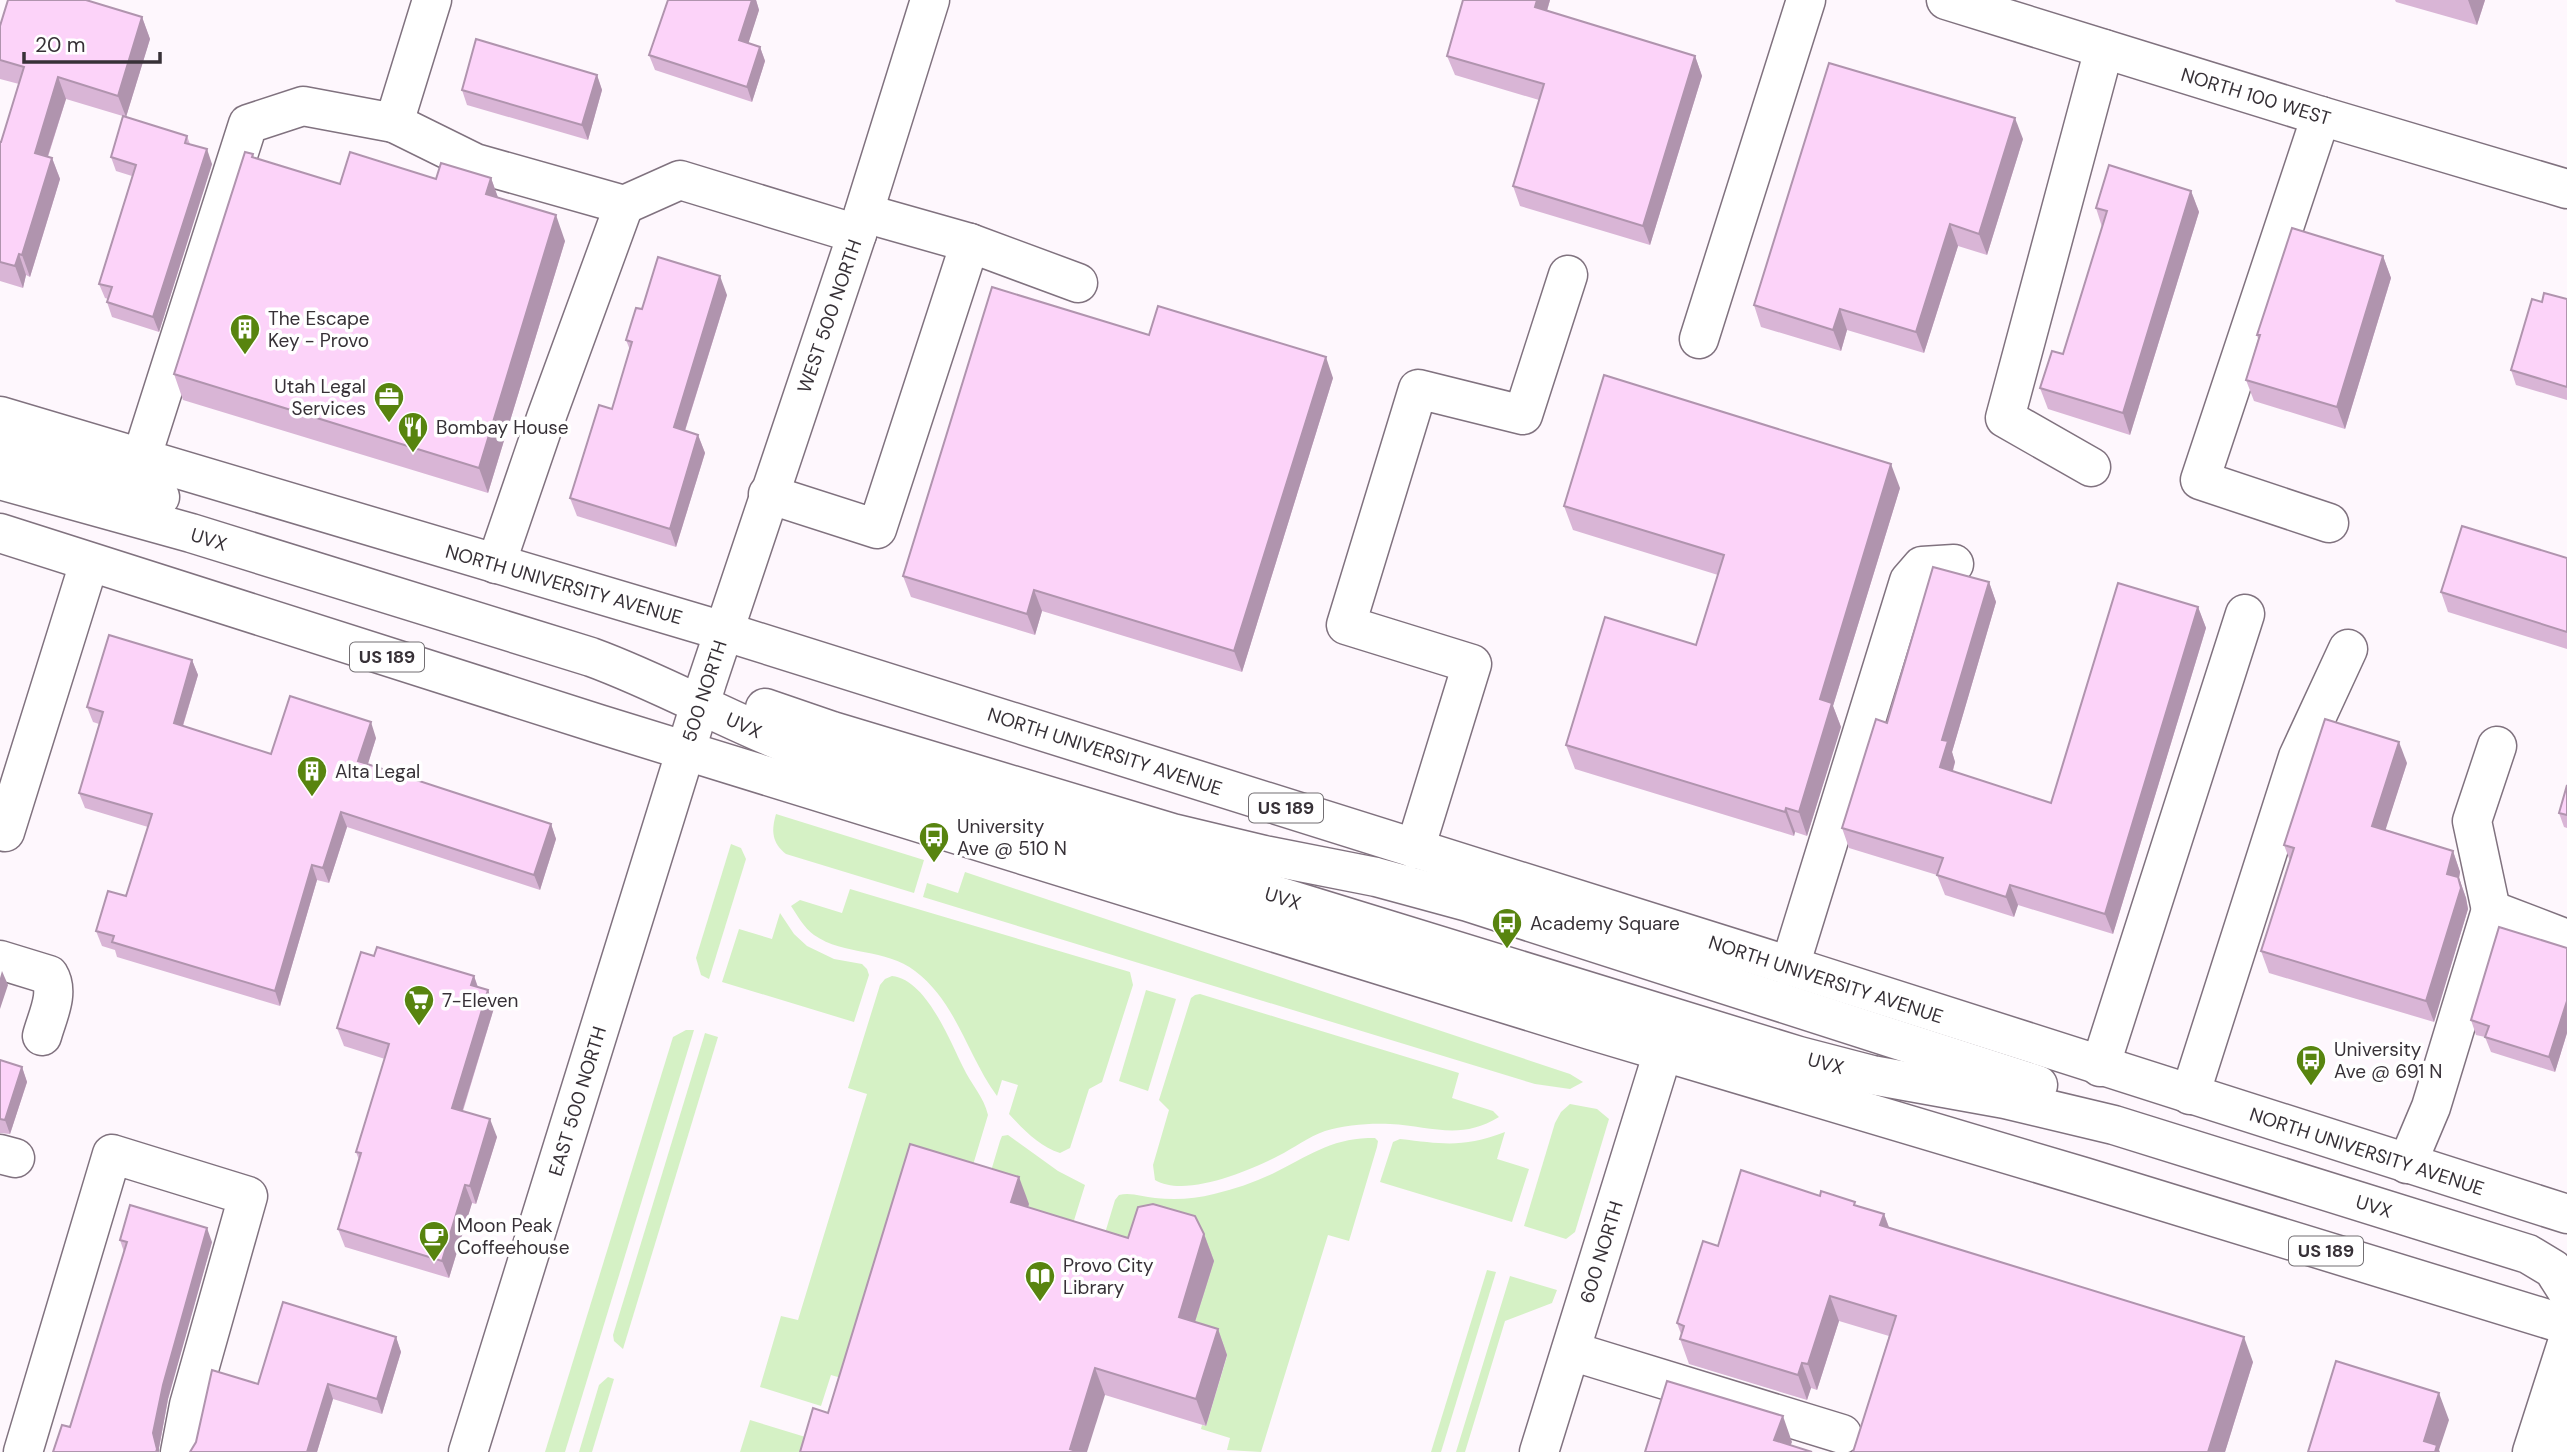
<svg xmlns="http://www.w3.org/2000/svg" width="2567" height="1452" font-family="'DM Sans',sans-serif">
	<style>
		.green { fill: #d5f1c5 }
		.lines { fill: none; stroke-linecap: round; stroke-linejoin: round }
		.minor-casing { stroke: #80727f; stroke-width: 41 }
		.major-casing { stroke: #80727f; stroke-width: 41 }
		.highway-casing { stroke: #80727f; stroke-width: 41 }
		.minor { stroke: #fff; stroke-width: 38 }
		.major { stroke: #fff; stroke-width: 38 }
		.highway { stroke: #fff; stroke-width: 38 }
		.wall { fill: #d9b5d6 }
		.shaded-wall { fill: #b094ae }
		.building { fill: #fcd3f9; stroke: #b094ae; stroke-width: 2 }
		.labels { text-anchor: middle; stroke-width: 7; stroke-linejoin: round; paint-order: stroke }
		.shield { fill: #fff; stroke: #736f73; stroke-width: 2 }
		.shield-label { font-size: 18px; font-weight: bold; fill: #373137 }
		.street-label { font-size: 19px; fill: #373137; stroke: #fff }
		.poi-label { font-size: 19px; fill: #373137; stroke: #fff; text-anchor: start }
	</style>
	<rect width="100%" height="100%" fill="#fef7fd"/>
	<!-- green -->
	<g class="green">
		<path d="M 776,814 L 924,860 L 914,893 L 786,854 C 772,843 771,831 776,814 Z"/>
		<polygon points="731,844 741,848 746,859 709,979 701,975 696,958"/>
		<polygon points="965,872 1570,1074 1583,1082 1570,1089 1535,1084 923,897 927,883 958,893"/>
		<path d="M 850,889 L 1130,972 L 1133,985 L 1102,1082 L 1089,1089 L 1070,1148 L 1060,1153 C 1040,1147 1023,1129 1009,1114 L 1018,1085 L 1002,1080 L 997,1096 C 967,1055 957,1003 915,971 C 886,948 844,956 814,935 C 804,928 797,915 791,906 L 800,900 L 842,913 Z"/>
		<polygon points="780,913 794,934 807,946 834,959 862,964 867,969 869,975 854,1022 722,982 739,929 772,939"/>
		<path d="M 892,976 C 926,979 950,1041 963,1067 C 971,1084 984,1097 988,1115 L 967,1185 L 915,1400 L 831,1375 L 821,1406 L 760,1387 L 781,1316 L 798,1320 L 867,1094 L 848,1088 L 880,985 L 885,979 Z"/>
		<polygon points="1146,990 1176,999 1148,1091 1119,1081"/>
		<path d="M 1200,994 L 1459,1073 L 1452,1098 L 1493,1111 L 1499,1117 C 1460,1141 1431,1126 1390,1124 C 1369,1123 1345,1125 1325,1131 C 1308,1137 1294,1148 1278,1156 C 1249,1171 1185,1198 1155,1180 L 1153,1165 L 1169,1110 L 1159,1100 L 1191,998 L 1195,995 Z"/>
		<polygon points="686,1030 694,1030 565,1452 545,1452 673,1037"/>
		<polygon points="705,1033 718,1037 623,1349 614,1341 613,1335"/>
		<polygon points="1570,1104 1597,1109 1609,1119 1575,1232 1566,1239 1524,1226 1555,1123 1561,1112"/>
		<path d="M 1505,1132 L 1497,1159 L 1529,1169 L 1512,1222 L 1380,1182 L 1393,1142 L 1400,1139 C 1444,1144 1462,1148 1505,1132 Z"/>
		<polygon points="1008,1135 1058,1171 1085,1185 1067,1243 985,1191 1000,1141 1002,1136"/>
		<path d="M 1368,1138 L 1375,1138 L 1378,1141 L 1377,1147 L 1349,1241 L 1328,1235 L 1261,1452 L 1227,1450 L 1230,1438 L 1201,1429 L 1202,1425 L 1206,1426 L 1227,1356 L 1099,1253 L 1115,1200 L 1119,1195 C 1131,1192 1143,1197 1155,1198 C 1175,1200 1195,1199 1214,1194 C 1235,1189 1255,1182 1274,1173 C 1306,1157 1331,1139 1368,1138 Z"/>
		<polygon points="1487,1270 1496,1272 1441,1452 1431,1452"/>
		<polygon points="1510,1276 1557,1290 1552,1303 1505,1321 1465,1452 1456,1452"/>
		<polygon points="608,1377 614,1379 592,1452 579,1452 599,1385"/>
		<polygon points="750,1420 812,1439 808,1452 740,1452"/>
	</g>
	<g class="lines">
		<!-- minor casing -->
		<g class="minor-casing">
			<g id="minor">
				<polyline points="1946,0 2321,116 2567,189"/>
				<polyline points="2321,116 2200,480 2329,523"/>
				<polyline points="394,123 475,163 624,205 680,180 857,234"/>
				<polyline points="970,243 1078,283"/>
				<polyline points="1699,339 1806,0"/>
				<polyline points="0,452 160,497"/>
				<polyline points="142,456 248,124 303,106 394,123 432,0"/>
				<polyline points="2091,467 2005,418 2104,49"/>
				<path d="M 0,480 L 191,533 L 591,657 C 665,684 733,724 806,751 L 1799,1056 L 1872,1075 L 2005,1099 L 2114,1125 L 2528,1254 L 2553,1269 L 2567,1291"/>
				<polyline points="768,494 877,529 970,243 864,213"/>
				<polyline points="496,564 546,418 624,205"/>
				<polyline points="765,708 832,731 1172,833 1264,855 1376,877 1468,902 2038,1085"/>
				<polyline points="0,830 5,832 89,563"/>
				<polyline points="1415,849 1472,664 1346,625 1418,389 1523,415 1568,275"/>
				<polyline points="2491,910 2472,821 2497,746"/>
				<path d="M 0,960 L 49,975 C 60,993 47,1017 42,1036"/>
				<polyline points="1790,966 1909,581 1922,566 1954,564"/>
				<polyline points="2100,1067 2245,614"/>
				<polyline points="2190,1095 2298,757 2348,649"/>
				<polyline points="0,1154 15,1158"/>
				<polyline points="2407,1164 2431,1107 2491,910 2567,939"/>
				<polyline points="1571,1351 1842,1434"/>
				<polyline points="23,1452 112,1154 248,1196 189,1405 180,1452"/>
				<polyline points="468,1452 707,682 857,234 930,0"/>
				<polyline points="1539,1452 1663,1052"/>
				<polyline points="2558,1452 2567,1424"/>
			</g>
		</g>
		<!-- major casing -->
		<g class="major-casing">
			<polyline id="major" points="2532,1452 2567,1343"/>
		</g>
		<!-- highway casing -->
		<g class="highway-casing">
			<g id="highway">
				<polyline points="0,416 723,631 1790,966 2567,1214"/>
				<polyline points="0,533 599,724 1590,1030 2084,1177 2567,1325"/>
			</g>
		</g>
		<!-- minor -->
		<use href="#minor" class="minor"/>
		<!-- major -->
		<use href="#major" class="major"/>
		<!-- highway -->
		<use href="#highway" class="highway"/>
	</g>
	<!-- wall -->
	<g class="wall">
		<polygon points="668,0 756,0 759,10 748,43 760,47 765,61 752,102 655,70 649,55"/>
		<polygon points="1463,0 1550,0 1547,11 1695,56 1702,76 1650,245 1520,206 1513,186 1539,100 1455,75 1447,56"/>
		<polygon points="2395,0 2485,0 2477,25 2396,2"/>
		<polygon points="142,17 150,39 126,117 66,99 48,157 52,158 60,179 30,277 26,275 23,288 0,281 0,142 1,142 19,84 0,79 0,26"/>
		<polygon points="597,75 602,90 588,140 467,105 462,90"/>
		<polygon points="187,136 190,144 212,164 159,332 112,317 107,302 108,299 105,298 99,284 132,176 116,171 111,157"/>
		<polygon points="2023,139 1987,255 1958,246 1924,353 1847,330 1841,351 1761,327 1754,305"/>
		<polygon points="253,154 254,158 340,184 436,179 491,178 498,198 565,241 488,493 183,400 174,374"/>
		<polygon points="2191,191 2199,212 2130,435 2048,409 2040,388 2063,354 2102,227 2096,208"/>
		<polygon points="2383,256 2391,278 2345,429 2254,401 2246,380 2258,339 2257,335"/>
		<polygon points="727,295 685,431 698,435 705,453 676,547 577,516 570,498 612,409 630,350 626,340 642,309"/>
		<polygon points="2567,299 2567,400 2516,385 2511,370 2542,302"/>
		<polygon points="1149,335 1333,378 1242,672 1042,611 1035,635 911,597 903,576"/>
		<polygon points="1900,488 1833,706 1841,727 1807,836 1795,832 1794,836 1575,769 1566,745 1696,645 1718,575 1573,530 1564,506"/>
		<polygon points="2567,558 2567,649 2448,612 2441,592"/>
		<polygon points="1989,582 1996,602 1952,752 1955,762 1953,771 2051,803 2198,607 2206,628 2113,934 2018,905 2014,917 1945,895 1937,875 1849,848 1842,828 1887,723"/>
		<polygon points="192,660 198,675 183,726 271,754 376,738 368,764 551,824 556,839 540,890 347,827 329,883 317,880 280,1006 117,957 115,950 102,946 96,931 126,896 148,827 85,808 79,793 99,724 93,722 87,707"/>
		<polygon points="2407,763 2385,830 2453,851 2460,872 2459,878 2466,898 2468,909 2434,1022 2269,973 2261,951 2290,861 2284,845"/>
		<polygon points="2567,785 2567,828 2564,827 2559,813"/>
		<polygon points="2567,948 2567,1033 2555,1072 2491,1052 2485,1037 2476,1035 2471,1020"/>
		<polygon points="374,956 474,976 478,987 488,990 494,1008 463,1111 497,1137 476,1204 472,1203 449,1278 345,1247 338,1229 359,1160 356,1152 385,1059 344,1046 337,1028"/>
		<polygon points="0,1060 22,1067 27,1082 10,1134 0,1133"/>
		<polygon points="1820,1196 1884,1214 1889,1227 2253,1362 2225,1452 1853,1452 1889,1336 1839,1321 1817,1390 1811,1388 1807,1400 1689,1364 1680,1339 1681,1334 1677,1323 1718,1246"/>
		<polygon points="1029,1204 1028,1207 1128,1238 1204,1234 1214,1261 1195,1322 1218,1329 1227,1355 1206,1426 1105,1395 800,1452 828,1413"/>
		<polygon points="120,1240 212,1242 168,1399 159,1448 159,1452 53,1452 70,1427 124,1252"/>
		<polygon points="396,1337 401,1352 382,1414 333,1399 317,1452 190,1452 258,1384"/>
	</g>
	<!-- shaded-wall -->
	<g class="shaded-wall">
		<polygon points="752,0 756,0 759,10 745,54 739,40"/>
		<polygon points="1537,0 1550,0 1542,27 1535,7"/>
		<polygon points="2468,0 2485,0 2477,25"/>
		<polygon points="142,17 150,39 126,117 118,96"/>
		<polygon points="760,47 765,61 752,102 747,87"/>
		<polygon points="1695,56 1702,76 1650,245 1643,226"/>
		<polygon points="597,75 602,90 588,140 582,125"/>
		<polygon points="58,77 66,99 42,174 35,153"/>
		<polygon points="2015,118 2023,139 1987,255 1979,234"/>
		<polygon points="207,149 212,164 159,332 153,317"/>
		<polygon points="52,158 60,179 30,277 22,255"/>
		<polygon points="491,178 500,203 486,194"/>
		<polygon points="2191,191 2199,212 2130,435 2123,413"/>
		<polygon points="556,215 565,241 488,493 479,468"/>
		<polygon points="1950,224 1958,246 1924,353 1916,332"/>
		<polygon points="19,254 26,275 23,288 15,266"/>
		<polygon points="2383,256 2391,278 2345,429 2337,407"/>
		<polygon points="720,276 727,295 680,446 674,427"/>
		<polygon points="1840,309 1847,330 1841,351 1833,330"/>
		<polygon points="1326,357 1333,378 1242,672 1234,651"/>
		<polygon points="698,435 705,453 676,547 670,529"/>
		<polygon points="1891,464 1900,488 1833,706 1841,727 1807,836 1799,812 1820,699"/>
		<polygon points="1989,582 1996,602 1952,752 1955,762 1948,787 1940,767 1942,740"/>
		<polygon points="1034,590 1042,611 1035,635 1027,614"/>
		<polygon points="2198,607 2206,628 2113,934 2105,914"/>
		<polygon points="192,660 198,675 179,738 174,723"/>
		<polygon points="371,722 376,738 364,776 358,761"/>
		<polygon points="2399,742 2407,763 2380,847 2372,826"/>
		<polygon points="1786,808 1795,832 1794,836 1785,812"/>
		<polygon points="341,812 347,827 329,883 323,868"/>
		<polygon points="551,824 556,839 540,890 534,875"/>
		<polygon points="2453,851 2460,872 2459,878 2466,898 2468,909 2434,1022 2426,1001 2447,874"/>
		<polygon points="312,865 317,880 280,1006 275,991"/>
		<polygon points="2010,885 2018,905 2014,917 2006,897"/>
		<polygon points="2,971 8,985 0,1009 0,978"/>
		<polygon points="474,976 480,994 471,985"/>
		<polygon points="488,990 494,1008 458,1125 452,1108"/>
		<polygon points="2567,1001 2567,1033 2555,1072 2549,1057"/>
		<polygon points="22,1067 27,1082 10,1134 5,1120"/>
		<polygon points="490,1119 497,1137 476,1204 470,1186"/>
		<polygon points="1019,1177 1029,1204 1021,1229 1011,1202"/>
		<polygon points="465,1185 472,1203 449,1278 442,1261"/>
		<polygon points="1884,1214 1893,1239 1880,1225"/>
		<polygon points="207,1228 212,1242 168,1399 159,1448 159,1452 156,1452 153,1433 163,1385"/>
		<polygon points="1204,1234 1214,1261 1188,1344 1179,1317"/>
		<polygon points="1830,1296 1839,1321 1817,1390 1808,1364"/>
		<polygon points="1218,1329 1227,1355 1206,1426 1196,1399"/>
		<polygon points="396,1337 401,1352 382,1414 377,1399"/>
		<polygon points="2244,1337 2253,1362 2225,1452 2208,1452"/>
		<polygon points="1802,1363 1811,1388 1807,1400 1798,1375"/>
		<polygon points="1095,1368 1105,1395 1087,1452 1071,1452 1070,1449"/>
		<polygon points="328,1384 333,1399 317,1452 307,1452"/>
		<polygon points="2439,1393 2449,1420 2439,1450 2440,1452 2428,1452 2424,1441"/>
		<polygon points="1783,1416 1792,1442 1788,1452 1774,1440"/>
	</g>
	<!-- building -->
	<g class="building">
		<polygon points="8,0 86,0 142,17 118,96 58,77 35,153 52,158 22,255 19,254 15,266 0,262 0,142 1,142 24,67 0,60 0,26"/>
		<polygon points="668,0 752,0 739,40 760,47 747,87 649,55"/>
		<polygon points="1463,0 1537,0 1535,7 1695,56 1643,226 1513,186 1544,84 1447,56"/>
		<polygon points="476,39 597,75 582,125 462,90"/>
		<polygon points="1829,63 2015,118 1979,234 1950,224 1916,332 1840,309 1833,330 1754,305"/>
		<polygon points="123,116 187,136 185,143 207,149 153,317 107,302 112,287 99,284 136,165 111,157"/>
		<polygon points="245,152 253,154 252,157 340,184 350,152 436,179 441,163 491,178 486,194 556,215 479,468 174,374"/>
		<polygon points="2109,165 2191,191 2123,413 2040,388 2052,351 2063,354 2107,211 2096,208"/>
		<polygon points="2292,228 2383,256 2337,407 2246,380 2260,335 2257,335"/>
		<polygon points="658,257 720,276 674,427 698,435 670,529 570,498 599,405 612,409 632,342 626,340 636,308 642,309"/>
		<polygon points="992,287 1149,335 1158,306 1326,357 1234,651 1034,590 1027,614 903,576"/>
		<polygon points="2544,293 2567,299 2567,387 2511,370 2532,299 2542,302"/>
		<polygon points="1604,375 1891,464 1820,699 1832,703 1799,812 1786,808 1785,812 1566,745 1605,617 1696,645 1724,555 1564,506"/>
		<polygon points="2462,526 2567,558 2567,632 2441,592"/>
		<polygon points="1933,567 1989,582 1942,740 1948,741 1940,767 2051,803 2118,583 2198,607 2105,914 2010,885 2006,897 1937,875 1943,858 1842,828 1876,719 1887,723"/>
		<polygon points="109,635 192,660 174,723 271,754 290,696 371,722 358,761 551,824 534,875 341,812 323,868 312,865 275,991 112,942 114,936 96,931 108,891 126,896 152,814 79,793 103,712 87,707"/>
		<polygon points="2325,719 2399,742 2372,826 2453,851 2447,874 2458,877 2461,888 2426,1001 2261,951 2294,848 2284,845"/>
		<polygon points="2567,785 2567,815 2559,813"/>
		<polygon points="2499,927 2567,948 2567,1001 2549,1057 2485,1037 2489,1026 2471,1020"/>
		<polygon points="377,947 474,976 471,985 488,990 452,1108 490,1119 470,1186 465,1185 442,1261 338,1229 361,1153 356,1152 389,1044 337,1028 361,952 374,956"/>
		<polygon points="0,1060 22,1067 5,1120 0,1119"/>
		<polygon points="910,1144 1019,1177 1011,1202 1128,1238 1138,1207 1153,1204 1195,1216 1204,1234 1179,1317 1218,1329 1196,1399 1095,1368 1070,1449 1079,1452 800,1452 813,1408 828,1413"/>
		<polygon points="1741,1170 1820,1196 1821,1191 1855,1202 1854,1205 1884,1214 1880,1225 2244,1337 2208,1452 1853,1452 1896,1316 1830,1296 1808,1364 1802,1363 1798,1375 1680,1339 1684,1326 1677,1323 1703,1241 1718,1246"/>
		<polygon points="130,1205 207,1228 163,1385 153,1433 157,1449 156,1452 53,1452 62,1425 70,1427 127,1242 120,1240"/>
		<polygon points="283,1302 396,1337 377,1399 328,1384 307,1452 190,1452 196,1442 212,1370 258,1384"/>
		<polygon points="2336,1361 2439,1393 2424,1441 2437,1445 2435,1452 2308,1452"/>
		<polygon points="1667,1381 1783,1416 1774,1440 1812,1452 1645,1452"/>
	</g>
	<!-- icons -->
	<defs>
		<g id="building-pin" transform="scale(1.575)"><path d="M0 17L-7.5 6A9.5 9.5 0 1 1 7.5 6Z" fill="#58840f" stroke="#fff"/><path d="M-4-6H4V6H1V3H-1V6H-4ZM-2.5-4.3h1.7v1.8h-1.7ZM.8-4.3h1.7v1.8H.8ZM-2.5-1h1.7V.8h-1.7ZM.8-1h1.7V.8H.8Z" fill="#fff"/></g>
		<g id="office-pin" transform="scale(1.575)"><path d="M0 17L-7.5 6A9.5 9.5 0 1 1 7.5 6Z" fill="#58840f" stroke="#fff"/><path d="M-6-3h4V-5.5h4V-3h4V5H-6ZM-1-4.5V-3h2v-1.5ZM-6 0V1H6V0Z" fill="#fff"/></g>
		<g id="restaurant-pin" transform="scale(1.575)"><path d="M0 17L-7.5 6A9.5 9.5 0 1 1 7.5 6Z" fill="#58840f" stroke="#fff"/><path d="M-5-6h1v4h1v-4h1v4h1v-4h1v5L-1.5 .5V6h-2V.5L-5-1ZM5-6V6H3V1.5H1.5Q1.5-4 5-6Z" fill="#fff"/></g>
		<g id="bus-pin" transform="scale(1.575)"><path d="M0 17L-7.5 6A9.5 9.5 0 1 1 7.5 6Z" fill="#58840f" stroke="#fff"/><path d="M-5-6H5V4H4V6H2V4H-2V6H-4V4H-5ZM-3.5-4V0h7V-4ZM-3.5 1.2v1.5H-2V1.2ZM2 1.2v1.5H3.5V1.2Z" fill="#fff"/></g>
		<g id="supermarket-pin" transform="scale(1.575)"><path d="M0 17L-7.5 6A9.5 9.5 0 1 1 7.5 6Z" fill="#58840f" stroke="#fff"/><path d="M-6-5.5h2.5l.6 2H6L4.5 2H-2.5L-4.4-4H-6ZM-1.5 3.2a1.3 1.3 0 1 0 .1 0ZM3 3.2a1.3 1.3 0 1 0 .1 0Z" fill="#fff"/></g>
		<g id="cafe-pin" transform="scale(1.575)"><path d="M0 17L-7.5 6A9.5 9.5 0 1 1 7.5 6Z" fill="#58840f" stroke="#fff"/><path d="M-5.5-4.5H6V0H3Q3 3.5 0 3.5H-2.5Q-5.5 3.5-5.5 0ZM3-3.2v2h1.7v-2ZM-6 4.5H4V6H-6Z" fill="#fff"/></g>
		<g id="library-pin" transform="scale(1.575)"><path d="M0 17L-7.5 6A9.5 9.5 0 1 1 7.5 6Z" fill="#58840f" stroke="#fff"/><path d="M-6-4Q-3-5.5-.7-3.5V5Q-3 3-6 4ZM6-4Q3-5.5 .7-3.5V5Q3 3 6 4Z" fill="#fff"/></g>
	</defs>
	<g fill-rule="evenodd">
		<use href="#building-pin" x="245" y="329"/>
		<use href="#office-pin" x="389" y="397"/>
		<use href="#restaurant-pin" x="413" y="427"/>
		<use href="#building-pin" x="312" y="771"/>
		<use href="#bus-pin" x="934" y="837"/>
		<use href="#bus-pin" x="1507" y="923"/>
		<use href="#supermarket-pin" x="419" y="1000"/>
		<use href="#bus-pin" x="2311" y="1060"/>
		<use href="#cafe-pin" x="434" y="1236"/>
		<use href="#library-pin" x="1040" y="1276"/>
	</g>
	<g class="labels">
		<!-- shield labels -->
		<g class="shield">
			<rect x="350" y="642.5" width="74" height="29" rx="5"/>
			<rect x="1249" y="793.5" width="74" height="29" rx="5"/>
			<rect x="2289" y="1236.5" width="74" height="29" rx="5"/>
		</g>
		<g class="shield-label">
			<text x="387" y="663">US 189</text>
			<text x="1286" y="814">US 189</text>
			<text x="2326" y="1257">US 189</text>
		</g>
		<!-- street labels -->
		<g class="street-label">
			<text transform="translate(2256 96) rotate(17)" y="7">NORTH 100 WEST</text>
			<text transform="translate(829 316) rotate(-71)" y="7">WEST 500 NORTH</text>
			<text transform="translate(209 539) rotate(17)" y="7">UVX</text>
			<text transform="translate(564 584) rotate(16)" y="7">NORTH UNIVERSITY AVENUE</text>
			<text transform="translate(704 691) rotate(-72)" y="7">500 NORTH</text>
			<text transform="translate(744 725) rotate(24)" y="7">UVX</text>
			<text transform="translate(1105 751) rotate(18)" y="7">NORTH UNIVERSITY AVENUE</text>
			<text transform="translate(1283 898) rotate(17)" y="7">UVX</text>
			<text transform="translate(1826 979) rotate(18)" y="7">NORTH UNIVERSITY AVENUE</text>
			<text transform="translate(1826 1063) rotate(15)" y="7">UVX</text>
			<text transform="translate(577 1101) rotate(-73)" y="7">EAST 500 NORTH</text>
			<text transform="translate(2367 1151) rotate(18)" y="7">NORTH UNIVERSITY AVENUE</text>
			<text transform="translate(2374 1206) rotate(17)" y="7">UVX</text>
			<text transform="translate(1601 1252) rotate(-73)" y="7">600 NORTH</text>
		</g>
		<!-- poi labels -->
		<g class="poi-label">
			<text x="268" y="325">The Escape<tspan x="268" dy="22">Key - Provo</tspan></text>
			<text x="366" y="393" text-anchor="end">Utah Legal<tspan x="366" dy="22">Services</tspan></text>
			<text x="436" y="434">Bombay House</text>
			<text x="335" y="778">Alta Legal</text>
			<text x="957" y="833">University<tspan x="957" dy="22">Ave @ 510 N</tspan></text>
			<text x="1530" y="930">Academy Square</text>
			<text x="442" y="1007">7-Eleven</text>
			<text x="2334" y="1056">University<tspan x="2334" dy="22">Ave @ 691 N</tspan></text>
			<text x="457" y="1232">Moon Peak<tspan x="457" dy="22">Coffeehouse</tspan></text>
			<text x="1063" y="1272">Provo City<tspan x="1063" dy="22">Library</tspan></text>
		</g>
	</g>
	<!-- scale -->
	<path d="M24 52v10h136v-10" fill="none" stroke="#373137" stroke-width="3.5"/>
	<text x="35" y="52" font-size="21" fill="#373137" stroke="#ffffff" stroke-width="5" paint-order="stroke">20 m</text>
</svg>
